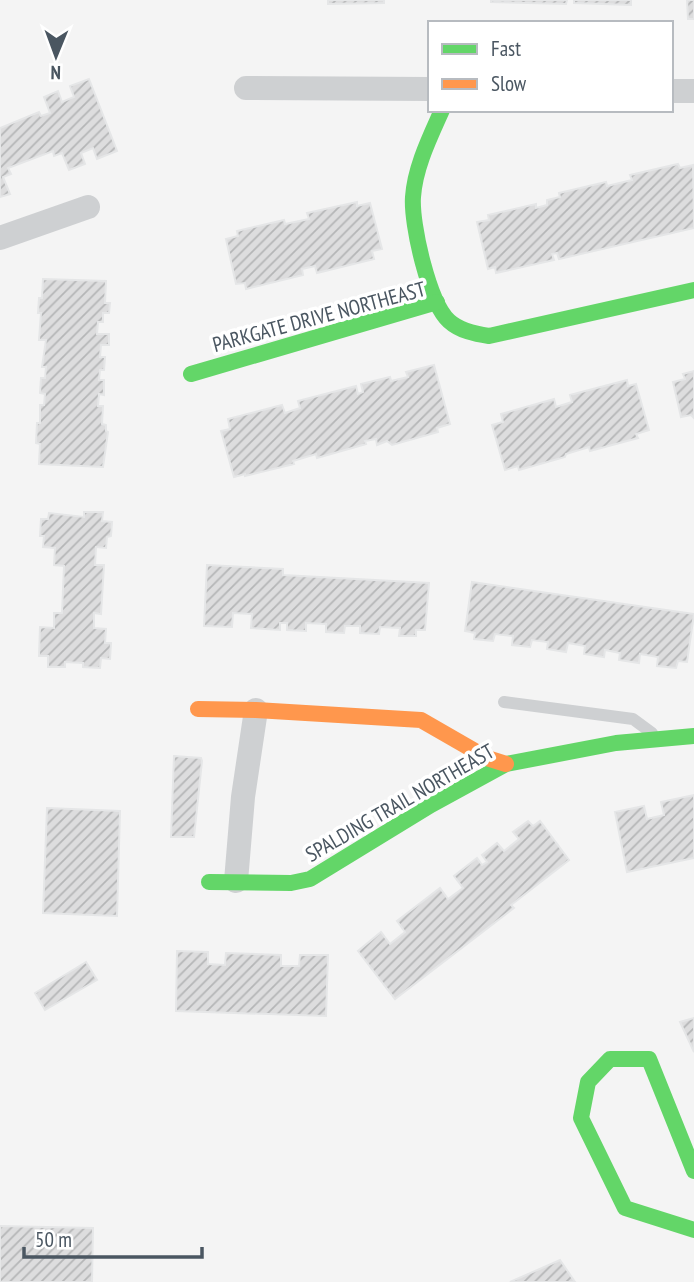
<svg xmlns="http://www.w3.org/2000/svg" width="694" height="1282" font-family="'PT Sans Narrow',sans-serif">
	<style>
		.building { fill: url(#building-hatch); stroke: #e5e6e7; stroke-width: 2 }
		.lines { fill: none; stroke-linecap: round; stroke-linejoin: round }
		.lane { stroke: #ced0d2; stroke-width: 12 }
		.street { stroke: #ced0d2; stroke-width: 24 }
		.fast { stroke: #63d668; stroke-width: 16 }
		.slow { stroke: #ff974d; stroke-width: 16 }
		.labels { text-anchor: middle; stroke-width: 7; stroke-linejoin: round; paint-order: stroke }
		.street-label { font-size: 21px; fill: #4a5661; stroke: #fff }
	</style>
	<defs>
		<pattern id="building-hatch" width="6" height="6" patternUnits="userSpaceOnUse" patternTransform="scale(1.75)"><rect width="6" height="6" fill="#ddddde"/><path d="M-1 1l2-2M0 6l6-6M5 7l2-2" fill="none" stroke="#b5b6b7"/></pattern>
	</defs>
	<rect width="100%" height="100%" fill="#f4f4f4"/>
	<!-- building -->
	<g class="building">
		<polygon points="328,0 384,0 384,3 328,4"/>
		<polygon points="491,0 567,0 566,4 491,2"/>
		<polygon points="574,0 631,0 631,5 574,3"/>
		<polygon points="687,0 694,0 694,19 688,19"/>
		<polygon points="89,79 117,151 97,159 93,148 81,153 85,164 69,170 62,153 54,156 53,151 8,168 11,174 3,177 10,194 0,197 0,128 39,112 41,116 50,113 44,97 58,91 62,102 74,97 70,86"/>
		<polygon points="678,164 680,168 693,165 694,228 559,259 557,253 552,254 554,260 496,273 495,267 488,269 477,222 489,220 488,215 536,204 536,208 547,205 547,200 560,197 559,193 606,182 607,186 632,180 630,175"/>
		<polygon points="357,202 357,206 370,203 382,249 372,251 374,259 317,273 315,266 302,269 303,275 246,289 245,283 236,284 226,239 238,236 237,231 284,220 285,224 309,219 307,213"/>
		<polygon points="43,279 106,281 105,303 110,303 109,313 103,313 103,322 98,322 97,334 109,334 109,345 101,345 100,357 105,357 104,370 100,370 99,380 104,380 104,395 99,394 98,406 103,406 102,424 106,425 106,431 108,432 103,467 39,464 40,444 36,443 37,423 40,423 40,405 44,405 45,394 40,393 41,378 45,378 46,367 42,367 46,340 39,340 41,313 38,313 39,298 42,298"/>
		<polygon points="434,365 450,424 437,428 438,432 392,445 387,441 377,445 376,439 365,441 366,444 317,458 316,454 293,461 294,464 245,476 245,474 234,477 221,431 230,429 228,419 282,405 285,413 300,408 298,401 356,386 358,394 363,392 361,384 390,377 391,381 408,377 406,372"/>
		<polygon points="694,371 694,418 691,415 681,417 673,382 685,379 683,374"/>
		<polygon points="627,380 628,386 636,384 649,430 636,434 638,438 590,451 589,447 566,454 565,457 519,470 518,466 505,470 492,425 503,422 501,414 554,399 556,407 572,402 570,395"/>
		<polygon points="84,512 103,512 102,521 112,522 111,536 107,537 106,548 96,547 95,565 104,565 101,614 94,613 94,628 106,629 105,643 111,643 110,659 101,658 100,668 83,667 83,663 65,662 65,667 48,667 48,656 39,656 40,627 54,628 54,613 62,613 64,566 54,565 55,548 43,547 44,536 40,536 41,519 48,519 49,513 84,517"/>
		<polygon points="207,565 283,569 283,575 429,583 425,630 416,630 416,636 399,636 400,628 380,627 379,634 360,633 360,626 345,626 344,633 326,632 326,624 306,623 306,631 287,630 287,623 280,623 280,630 251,628 252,614 233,613 232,627 204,626"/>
		<polygon points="472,582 694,614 687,662 678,661 676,668 657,666 658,657 640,654 639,663 619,660 620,653 605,650 604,657 584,654 585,646 568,643 566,652 547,649 548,642 532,640 530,647 512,645 513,636 495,634 493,641 474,639 475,633 465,631"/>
		<polygon points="174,756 201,758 202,761 194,837 171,837"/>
		<polygon points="694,795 694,858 627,872 615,812 644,806 647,819 664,815 661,802"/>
		<polygon points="47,808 120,811 117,916 43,913"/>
		<polygon points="528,821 533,826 540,821 569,860 511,905 514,908 395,999 358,951 381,932 390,944 405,932 397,921 440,888 448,899 463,888 454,876 477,858 482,865 487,862 482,855 497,843 504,851 519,839 513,832"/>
		<polygon points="177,951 208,952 208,964 225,965 226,953 281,955 281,966 299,966 300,955 328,955 326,1016 176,1011"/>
		<polygon points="86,962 97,980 45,1010 35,993"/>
		<polygon points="694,1018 694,1052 680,1022"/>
		<polygon points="0,1226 93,1228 92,1282 0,1282"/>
		<polygon points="560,1260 575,1282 510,1282"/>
	</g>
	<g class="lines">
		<!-- lane -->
		<polyline class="lane" points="504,702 633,719 652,733"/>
		<!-- street -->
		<g class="street">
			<polyline points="246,88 430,89"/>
			<polyline points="671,91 694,91"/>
			<polyline points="0,238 88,207"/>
			<polyline points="236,881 243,797 256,710"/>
		</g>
		<!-- fast -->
		<g class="fast">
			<path d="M 442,110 C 430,137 415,167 413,197 C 411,224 429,303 449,321 C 460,331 475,334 489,336 L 694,290"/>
			<polyline points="191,374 437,302"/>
			<polyline points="209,882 291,883 310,879 431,805 506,764 616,743 694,736"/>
			<polyline points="694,1171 649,1059 610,1059 588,1082 581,1118 625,1208 694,1230"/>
		</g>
		<!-- slow -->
		<polyline class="slow" points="198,709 256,710 421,720 487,758 506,764"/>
	</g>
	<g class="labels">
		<!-- street labels -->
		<g class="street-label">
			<text transform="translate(319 317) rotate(-15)" y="7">PARKGATE DRIVE NORTHEAST</text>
			<text transform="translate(400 803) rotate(-30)" y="7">SPALDING TRAIL NORTHEAST</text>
		</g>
	</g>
	<!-- legend -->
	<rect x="428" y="21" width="245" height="91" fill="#ffffff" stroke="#b7bbc0" stroke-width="2"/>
	<rect x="442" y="44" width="35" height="10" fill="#63d668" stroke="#b7bbc0" stroke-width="2"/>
	<text x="491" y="56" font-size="21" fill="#4a5661">Fast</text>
	<rect x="442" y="79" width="35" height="10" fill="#ff974d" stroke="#b7bbc0" stroke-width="2"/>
	<text x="491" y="91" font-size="21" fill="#4a5661">Slow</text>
	<!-- north arrow -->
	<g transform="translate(56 56) rotate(181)" stroke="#ffffff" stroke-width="5" paint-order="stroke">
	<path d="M0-5L12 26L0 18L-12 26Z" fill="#4a5661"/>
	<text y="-10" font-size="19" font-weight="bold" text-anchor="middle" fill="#4a5661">N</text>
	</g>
	<!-- scale -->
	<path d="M24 1247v10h178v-10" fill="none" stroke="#4a5661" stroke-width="3.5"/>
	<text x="35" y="1247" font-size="21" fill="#4a5661" stroke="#ffffff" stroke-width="5" paint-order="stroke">50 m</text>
</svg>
